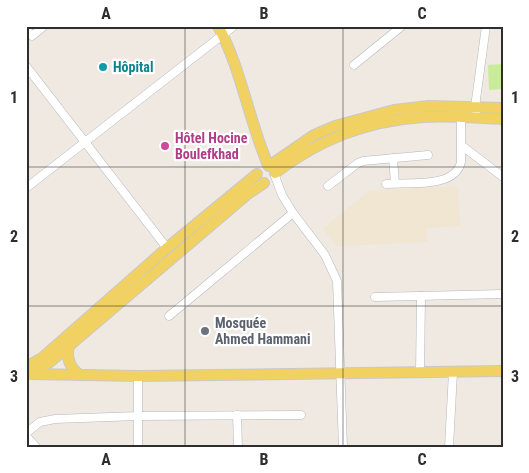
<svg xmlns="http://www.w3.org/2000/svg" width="529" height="473" font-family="'Roboto Condensed',sans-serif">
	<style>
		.education { fill: #f0e6d1 }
		.pitch { fill: #c9ec9a }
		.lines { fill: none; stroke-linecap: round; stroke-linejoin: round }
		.minor-casing { stroke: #b4b7c1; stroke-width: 9 }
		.major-casing { stroke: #c9c9c9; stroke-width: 12 }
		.minor { stroke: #fff; stroke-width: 8 }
		.major { stroke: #f2d163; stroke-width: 10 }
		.grid { fill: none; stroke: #2e2e2e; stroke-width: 1; stroke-opacity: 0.55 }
		.culture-dot { fill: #0f9aa8; stroke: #fff; stroke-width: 2 }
		.hotel-dot { fill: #d1479c; stroke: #fff; stroke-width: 2 }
		.worship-dot { fill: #6b7280; stroke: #fff; stroke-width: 2 }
		.labels { text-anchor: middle; stroke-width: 4.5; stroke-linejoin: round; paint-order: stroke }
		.culture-label { font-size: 14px; font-weight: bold; fill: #0d838f; stroke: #fff; text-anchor: start }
		.hotel-label { font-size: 14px; font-weight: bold; fill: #b23c85; stroke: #fff; text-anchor: start }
		.worship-label { font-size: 14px; font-weight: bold; fill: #5b616d; stroke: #fff; text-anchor: start }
		.neatline { fill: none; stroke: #2e2e2e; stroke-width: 2 }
		.grid-label { font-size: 16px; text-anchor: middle; font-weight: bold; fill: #2e2e2e }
	</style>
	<rect width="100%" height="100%" fill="#efe9e1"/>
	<!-- education -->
	<polygon class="education" points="458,186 460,226 427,228 427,242 337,246 323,229 369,191"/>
	<!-- pitch -->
	<polygon class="pitch" points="503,64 503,89 489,90 488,65"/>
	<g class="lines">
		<!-- minor casing -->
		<g class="minor-casing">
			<g id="minor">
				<polyline points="26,29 32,36 43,27"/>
				<polyline points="354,65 402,26"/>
				<polyline points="26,66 167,248"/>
				<polyline points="476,111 475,107 486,26"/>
				<polyline points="461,145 503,177"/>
				<polyline points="393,158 395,183"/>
				<polyline points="275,176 282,195 293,213 325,255 337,281 343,447"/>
				<path d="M 386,184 C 408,182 455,189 461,162 L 461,117"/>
				<polyline points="328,186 358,163 363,161 428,155"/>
				<polyline points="26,188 234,26"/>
				<polyline points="375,297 503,294"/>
				<polyline points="169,316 293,213"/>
				<polyline points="420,372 421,296"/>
				<polyline points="138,376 138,447"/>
				<polyline points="237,415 238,447"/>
				<polyline points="26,433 40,422 55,419 138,416 301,415"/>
				<polyline points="26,436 36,447"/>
				<polyline points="449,447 453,372"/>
			</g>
		</g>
		<!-- major casing -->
		<g class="major-casing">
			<g id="major">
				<path d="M 218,26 C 241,68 249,121 268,165"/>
				<polyline points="269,166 314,135 335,126 394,110 429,106 503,108"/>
				<path d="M 275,173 C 320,139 366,121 423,117 C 449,115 476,118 503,119"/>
				<path d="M 69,346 C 66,358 70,368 80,375"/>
				<polyline points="28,366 42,358 167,248 257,174"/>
				<polyline points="31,373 50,362 249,193 264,183"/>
				<polyline points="31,374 138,376 503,371"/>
			</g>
		</g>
		<!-- minor -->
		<use href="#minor" class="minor"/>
		<!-- major -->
		<use href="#major" class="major"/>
	</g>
	<!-- grid -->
	<path class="grid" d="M 185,26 L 185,447M 343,26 L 343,447M 26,167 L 503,167M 26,306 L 503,306"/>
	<!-- markers -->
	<circle class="culture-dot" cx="103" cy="67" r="5"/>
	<circle class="hotel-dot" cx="165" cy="146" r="5"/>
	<circle class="worship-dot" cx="205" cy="331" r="5"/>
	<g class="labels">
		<!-- culture labels -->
		<g class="culture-label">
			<text x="113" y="72">Hôpital</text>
		</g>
		<!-- hotel labels -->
		<g class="hotel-label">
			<text x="175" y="143">Hôtel Hocine<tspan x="175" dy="16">Boulefkhad</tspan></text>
		</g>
		<!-- worship labels -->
		<g class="worship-label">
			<text x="215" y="328">Mosquée<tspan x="215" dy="16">Ahmed Hammani</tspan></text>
		</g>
	</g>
	<!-- border -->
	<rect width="529" height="473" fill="none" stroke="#ffffff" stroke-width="55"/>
	<rect x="28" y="28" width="474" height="418" class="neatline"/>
	<g class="grid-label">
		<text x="106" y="19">A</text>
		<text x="264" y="19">B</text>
		<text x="422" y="19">C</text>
		<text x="14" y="103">1</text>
		<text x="515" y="103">1</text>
		<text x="14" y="242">2</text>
		<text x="515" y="242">2</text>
		<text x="14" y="382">3</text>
		<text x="515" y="382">3</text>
		<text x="106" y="465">A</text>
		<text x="264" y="465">B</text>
		<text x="422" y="465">C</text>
	</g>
</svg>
